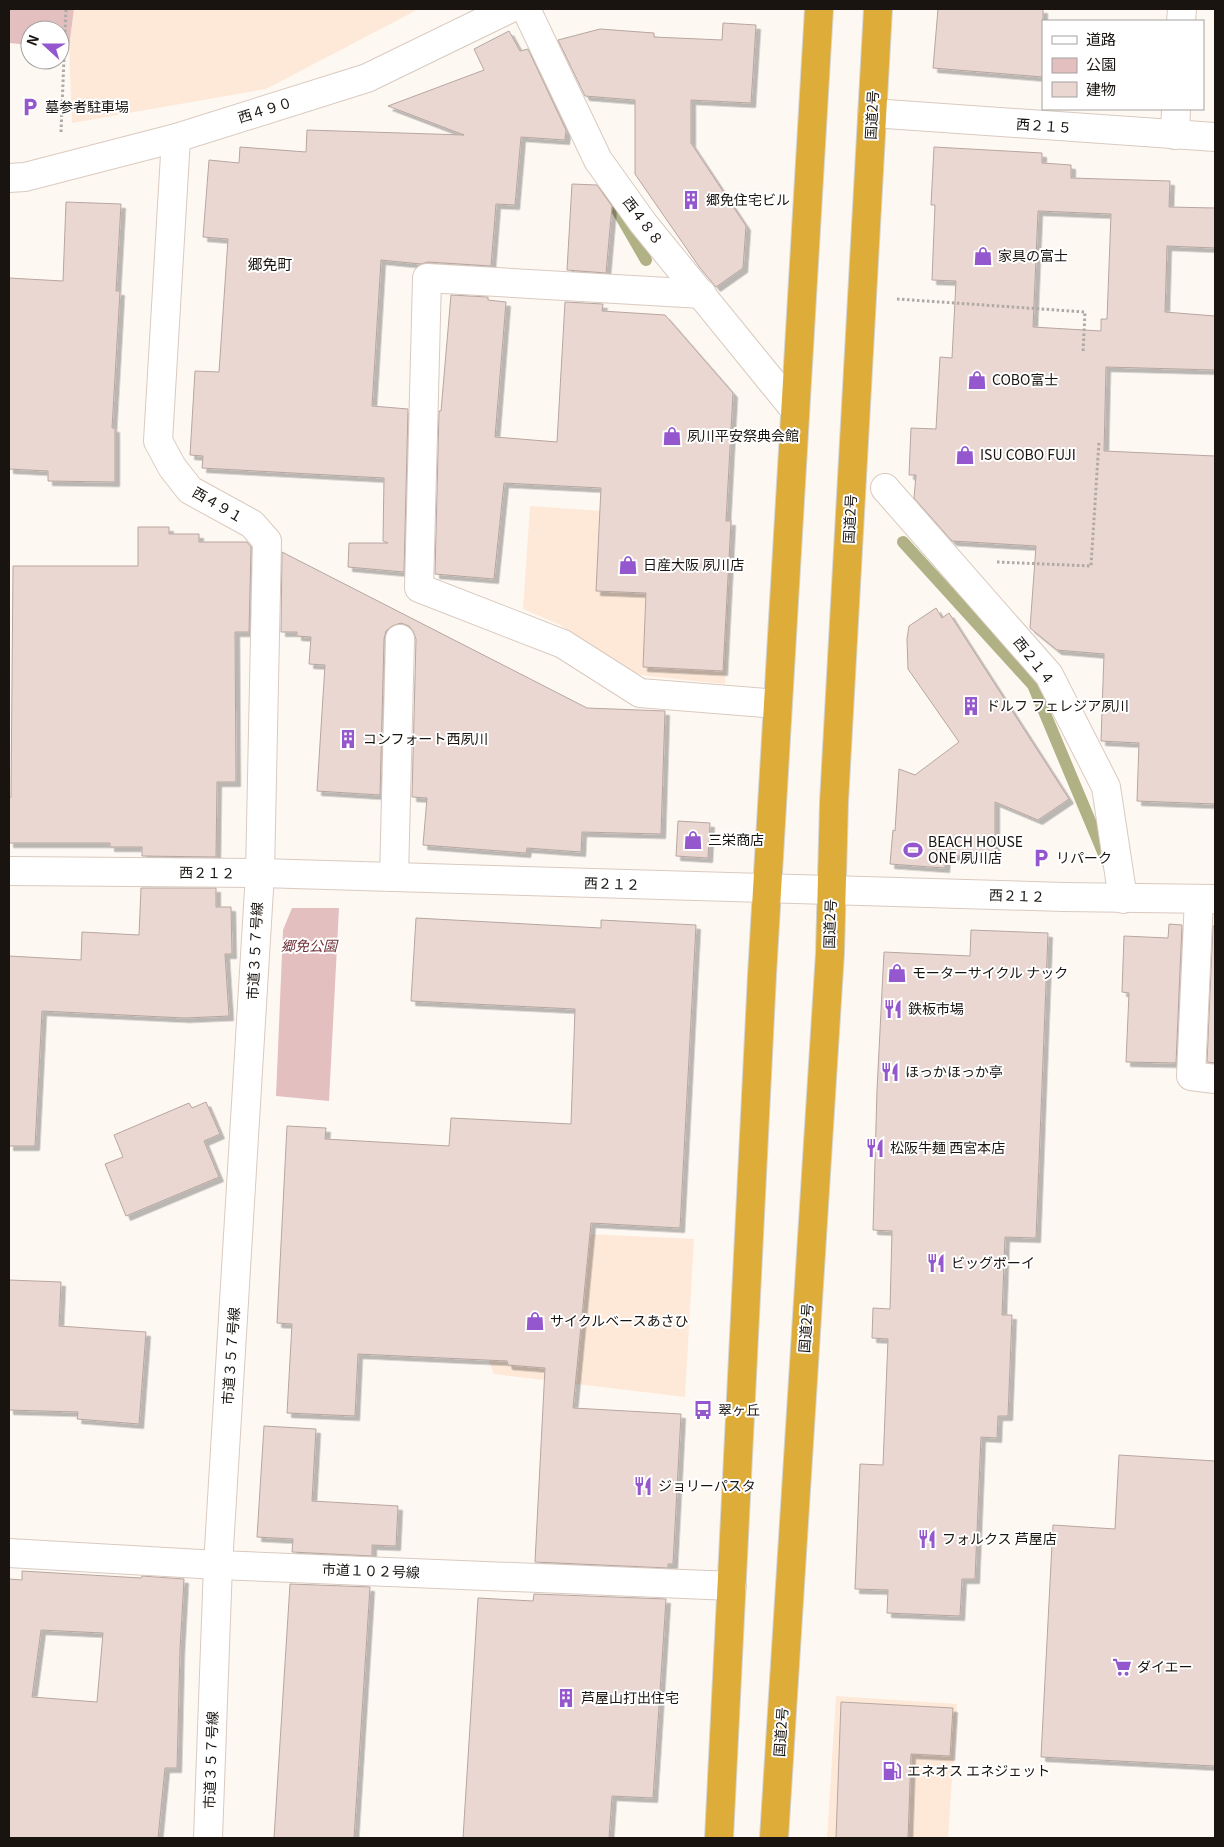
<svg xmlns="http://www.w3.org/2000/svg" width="1224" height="1847" font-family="Georgia,'Noto Sans JP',serif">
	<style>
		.built { fill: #fee9d8 }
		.green { fill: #e3bfc0 }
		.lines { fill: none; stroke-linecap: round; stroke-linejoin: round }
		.stream { stroke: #b0b184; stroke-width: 12 }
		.building { fill: #ead7d1; stroke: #b7a6a0; fill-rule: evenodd; filter: url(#shadow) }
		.minor-casing { stroke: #d9cabf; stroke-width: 30 }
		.highway-casing { stroke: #d6d5d4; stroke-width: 30 }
		.path { stroke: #afaaa5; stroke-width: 3; stroke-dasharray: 2.5 2.5; stroke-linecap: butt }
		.minor { stroke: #fff; stroke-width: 28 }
		.highway { stroke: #ddac39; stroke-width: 28 }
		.labels { text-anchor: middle; stroke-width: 4; stroke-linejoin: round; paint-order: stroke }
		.poi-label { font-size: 14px; fill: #191410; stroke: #fff; text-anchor: start }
		.street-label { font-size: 14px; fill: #191410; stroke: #fff }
		.park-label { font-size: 14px; font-style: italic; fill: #713139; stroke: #fff }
		.neighbourhood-label { font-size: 15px; fill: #191410; stroke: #fff }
	</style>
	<defs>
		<filter id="shadow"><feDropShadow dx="4.5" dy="4.5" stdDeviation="0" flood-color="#0004"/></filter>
	</defs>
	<rect width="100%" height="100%" fill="#fef8f3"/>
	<!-- built -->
	<g class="built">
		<polygon points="74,9 419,9 266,89 72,123 69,47"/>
		<polygon points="530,506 732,520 725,684 647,676 633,673 560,625 523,609"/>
		<polygon points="441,1227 694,1239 685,1397 494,1374 445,1250"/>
		<polygon points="836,1696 957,1704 948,1838 827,1838"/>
	</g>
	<!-- green -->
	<g class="green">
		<polygon points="9,9 74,9 69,47 60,47 60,30 30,30 30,45 9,43"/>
		<polygon points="292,908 339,908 329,1101 276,1096 283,930"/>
	</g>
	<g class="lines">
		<!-- stream -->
		<g class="stream">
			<polyline points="608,194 646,260"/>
			<polyline points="903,542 1033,685 1108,864"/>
		</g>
	</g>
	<!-- building -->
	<g class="building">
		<polygon points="938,9 1043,9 1043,77 933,68"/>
		<polygon points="723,23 756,25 751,103 691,100 691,143 746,226 743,268 716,287 700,268 635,174 635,100 585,96 558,40 600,29 654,33 654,37 722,40"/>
		<polygon points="509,31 520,51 528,49 566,130 565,140 521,137 515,205 496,204 491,266 428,262 421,264 381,260 372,406 408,409 404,572 348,567 349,543 388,543 383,541 384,478 202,468 203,456 190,455 195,371 219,372 228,239 203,237 209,160 239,163 240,147 306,152 307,130 464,135 388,106 484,70 474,49"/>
		<path d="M 934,147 L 1042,153 L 1042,163 L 1071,165 L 1071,178 L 1170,181 L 1169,207 L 1215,208 L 1215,248 L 1167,246 L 1165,312 L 1215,316 L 1215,370 L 1106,367 L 1104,451 L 1215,456 L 1215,804 L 1137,801 L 1139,743 L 1101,741 L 1104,654 L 1057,650 L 1030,628 L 1036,546 L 952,541 L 914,498 L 916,475 L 909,475 L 911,428 L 936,429 L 940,357 L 952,358 L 956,281 L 932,280 L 935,205 L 931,205 ZM 1038,211 L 1111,214 L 1107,319 L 1101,319 L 1101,331 L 1033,327 Z"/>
		<polygon points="572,184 597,185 612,206 606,273 567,270"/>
		<polygon points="66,202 121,204 116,291 120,291 112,428 115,428 115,482 48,481 48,471 9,469 9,278 63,281"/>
		<polygon points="451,295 488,297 488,300 506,302 495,437 557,442 565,302 603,304 602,311 665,315 733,393 726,521 731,521 723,671 643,667 646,593 596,591 601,488 504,483 494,579 435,574 439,411 441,411"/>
		<polygon points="138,527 169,527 169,534 199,534 199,542 247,542 251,547 249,632 235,632 236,782 217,782 216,857 142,856 142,847 110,847 110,843 9,843 9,797 11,797 13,566 138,566"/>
		<polygon points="282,552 587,708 665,711 661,834 582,832 581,852 527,848 526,853 423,845 427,798 412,797 416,639 413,631 409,626 401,623 392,626 386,631 384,639 380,795 317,791 325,665 309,664 311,637 297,636 297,632 281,632"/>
		<polygon points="936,608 942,618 949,613 1069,799 1038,820 995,802 995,856 946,856 945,868 890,864 893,830 895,831 899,769 915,775 959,742 908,669 907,639 909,626"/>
		<polygon points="678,821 710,823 708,858 676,856"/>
		<polygon points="141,888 216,888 216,907 231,907 232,954 225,954 229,1016 185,1018 42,1011 35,1146 9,1146 9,956 81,960 82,932 139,935"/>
		<polygon points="416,918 601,928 601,920 696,925 680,1228 591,1223 573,1408 681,1414 673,1564 668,1564 668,1568 535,1562 545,1368 508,1365 507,1361 358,1354 355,1416 287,1413 292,1324 277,1323 287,1126 326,1128 325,1139 449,1146 451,1118 571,1124 575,1009 411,1001"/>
		<polygon points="1169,924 1182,925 1176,1063 1126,1062 1129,993 1122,992 1124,936 1168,938"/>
		<polygon points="1213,926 1215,926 1215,1063 1207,1062"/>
		<polygon points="971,930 1048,933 1036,1238 1005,1237 1002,1315 1012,1315 1008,1416 998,1416 997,1438 981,1437 975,1579 962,1579 960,1616 887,1613 888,1590 855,1589 860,1464 883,1465 888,1339 872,1338 873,1308 890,1309 892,1231 873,1230 877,1090 884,952 970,956"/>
		<polygon points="206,1102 220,1134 204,1141 219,1177 126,1216 105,1164 123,1157 114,1135 189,1103 192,1108"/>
		<polygon points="9,1280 61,1282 59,1326 146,1332 139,1424 77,1419 78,1412 9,1410"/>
		<polygon points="264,1426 316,1429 312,1501 398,1506 396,1546 372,1545 372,1556 292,1552 293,1539 257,1537"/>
		<polygon points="1119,1455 1215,1461 1215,1766 1041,1757 1053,1525 1115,1529"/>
		<path d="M 22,1571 L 141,1578 L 142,1576 L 184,1579 L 180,1649 L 177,1768 L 165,1768 L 158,1838 L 9,1838 L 9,1579 L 22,1580 ZM 41,1630 L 103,1633 L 97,1702 L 32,1697 Z"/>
		<polygon points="290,1584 370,1587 354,1838 274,1838"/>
		<polygon points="534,1594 666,1599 653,1798 612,1796 609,1838 463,1838 478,1598 533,1601"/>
		<polygon points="841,1702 953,1708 950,1756 911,1754 908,1838 836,1838"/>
	</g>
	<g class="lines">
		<!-- minor casing -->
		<g class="minor-casing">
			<g id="minor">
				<polyline points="526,9 598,160 643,223 795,410"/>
				<polyline points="1181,21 1182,9"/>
				<polyline points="872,113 1215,137"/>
				<polyline points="1175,135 1176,109"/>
				<polyline points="176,138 158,441 172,467 190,490 252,524 267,541 260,873 218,1565 208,1838"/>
				<polyline points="9,178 25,177 176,138 367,78 509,9"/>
				<polyline points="702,294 427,278 419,588 563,644 640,693 778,704"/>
				<polyline points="885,488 1049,675 1106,787 1123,899"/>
				<polyline points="9,871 260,873 1064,897 1215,899"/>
				<polyline points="394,877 400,639"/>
				<polyline points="1199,899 1191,1076 1215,1079"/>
				<polyline points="9,1553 218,1565 732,1586"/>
			</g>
		</g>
		<!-- highway casing -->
		<g class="highway-casing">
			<g id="highway">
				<polyline points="719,1838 762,975 819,9"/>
				<polyline points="774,1838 830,953 834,802 878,9"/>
			</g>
		</g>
		<!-- path -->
		<g class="path">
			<polyline points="61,132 66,9"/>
			<polyline points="897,299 1085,312 1083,353"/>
			<polyline points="997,562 1091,566 1099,441"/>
		</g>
		<!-- minor -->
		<use href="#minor" class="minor"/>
		<!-- highway -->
		<use href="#highway" class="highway"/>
	</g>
	<!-- icons -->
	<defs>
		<g id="parking-bare" transform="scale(1.5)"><path d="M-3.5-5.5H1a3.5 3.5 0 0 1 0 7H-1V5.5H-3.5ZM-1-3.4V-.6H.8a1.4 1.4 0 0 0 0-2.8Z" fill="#9457ce" stroke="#fff" stroke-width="2.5" paint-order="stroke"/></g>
		<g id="building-bare" transform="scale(1.5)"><path d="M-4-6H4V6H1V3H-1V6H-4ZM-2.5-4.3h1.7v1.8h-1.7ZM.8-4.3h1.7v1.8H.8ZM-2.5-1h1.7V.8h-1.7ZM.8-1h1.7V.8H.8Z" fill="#9457ce" stroke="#fff" stroke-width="2.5" paint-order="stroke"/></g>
		<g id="shop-bare" transform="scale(1.5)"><path d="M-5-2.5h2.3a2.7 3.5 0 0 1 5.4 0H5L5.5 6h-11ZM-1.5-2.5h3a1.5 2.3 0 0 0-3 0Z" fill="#9457ce" stroke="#fff" stroke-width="2.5" paint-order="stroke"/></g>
		<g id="stadium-bare" transform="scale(1.5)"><path d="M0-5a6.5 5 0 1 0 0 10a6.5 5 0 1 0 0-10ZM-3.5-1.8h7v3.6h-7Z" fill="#9457ce" stroke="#fff" stroke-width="2.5" paint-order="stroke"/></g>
		<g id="restaurant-bare" transform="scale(1.5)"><path d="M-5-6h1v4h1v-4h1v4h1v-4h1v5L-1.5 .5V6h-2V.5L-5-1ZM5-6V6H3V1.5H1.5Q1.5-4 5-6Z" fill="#9457ce" stroke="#fff" stroke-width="2.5" paint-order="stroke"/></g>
		<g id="bus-bare" transform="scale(1.5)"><path d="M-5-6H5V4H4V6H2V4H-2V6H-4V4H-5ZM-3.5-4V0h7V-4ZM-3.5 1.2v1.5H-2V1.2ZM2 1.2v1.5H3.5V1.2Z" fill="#9457ce" stroke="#fff" stroke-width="2.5" paint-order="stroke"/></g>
		<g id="supermarket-bare" transform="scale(1.5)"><path d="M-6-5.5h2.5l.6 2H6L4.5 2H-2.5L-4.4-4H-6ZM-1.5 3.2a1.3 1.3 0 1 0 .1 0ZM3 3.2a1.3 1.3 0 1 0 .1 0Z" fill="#9457ce" stroke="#fff" stroke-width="2.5" paint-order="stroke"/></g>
		<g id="fuel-bare" transform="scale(1.5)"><path d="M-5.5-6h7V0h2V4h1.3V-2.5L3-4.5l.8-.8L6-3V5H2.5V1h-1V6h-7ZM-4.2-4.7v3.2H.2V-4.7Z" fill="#9457ce" stroke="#fff" stroke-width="2.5" paint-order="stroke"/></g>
	</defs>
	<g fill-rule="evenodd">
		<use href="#parking-bare" x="30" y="107"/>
		<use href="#building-bare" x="691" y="200"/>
		<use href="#shop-bare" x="983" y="256"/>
		<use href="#shop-bare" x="977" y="380"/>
		<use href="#shop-bare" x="672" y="436"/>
		<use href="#shop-bare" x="965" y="455"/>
		<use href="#shop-bare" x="628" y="565"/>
		<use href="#building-bare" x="971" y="706"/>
		<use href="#building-bare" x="348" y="739"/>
		<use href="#shop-bare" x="693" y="840"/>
		<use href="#stadium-bare" x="913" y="850"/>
		<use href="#parking-bare" x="1041" y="858"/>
		<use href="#shop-bare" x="897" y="973"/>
		<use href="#restaurant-bare" x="893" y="1009"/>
		<use href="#restaurant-bare" x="890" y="1072"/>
		<use href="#restaurant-bare" x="875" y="1148"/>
		<use href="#restaurant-bare" x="936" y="1263"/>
		<use href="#shop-bare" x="535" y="1321"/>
		<use href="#bus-bare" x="703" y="1410"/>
		<use href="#restaurant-bare" x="643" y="1486"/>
		<use href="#restaurant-bare" x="927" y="1539"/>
		<use href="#supermarket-bare" x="1122" y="1667"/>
		<use href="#building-bare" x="566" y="1698"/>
		<use href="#fuel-bare" x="892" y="1771"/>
	</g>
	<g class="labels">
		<!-- poi labels -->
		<g class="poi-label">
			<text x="45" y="112">墓参者駐車場</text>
			<text x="706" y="205">郷免住宅ビル</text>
			<text x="998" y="261">家具の富士</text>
			<text x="992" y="385">COBO富士</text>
			<text x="687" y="441">夙川平安祭典会館</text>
			<text x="980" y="460">ISU COBO FUJI</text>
			<text x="643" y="570">日産大阪 夙川店</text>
			<text x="986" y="711">ドルフ フェレジア夙川</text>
			<text x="363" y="744">コンフォート西夙川</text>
			<text x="708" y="845">三栄商店</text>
			<text x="928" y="847">BEACH HOUSE<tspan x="928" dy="16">ONE 夙川店</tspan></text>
			<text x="1056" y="863">リパーク</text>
			<text x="912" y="978">モーターサイクル ナック</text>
			<text x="908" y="1014">鉄板市場</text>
			<text x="905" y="1077">ほっかほっか亭</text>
			<text x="890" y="1153">松阪牛麺 西宮本店</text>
			<text x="951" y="1268">ビッグボーイ</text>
			<text x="550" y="1326">サイクルベースあさひ</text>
			<text x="718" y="1415">翠ヶ丘</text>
			<text x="658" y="1491">ジョリーパスタ</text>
			<text x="942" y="1544">フォルクス 芦屋店</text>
			<text x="1137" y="1672">ダイエー</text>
			<text x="581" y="1703">芦屋山打出住宅</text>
			<text x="907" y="1776">エネオス エネジェット</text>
		</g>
		<!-- street labels -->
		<g class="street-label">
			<text transform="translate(265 110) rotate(-17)" y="5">西４９０</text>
			<text transform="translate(872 115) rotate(-87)" y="5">国道2号</text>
			<text transform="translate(1044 126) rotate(4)" y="5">西２１５</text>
			<text transform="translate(643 221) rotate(53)" y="5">西４８８</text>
			<text transform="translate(218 505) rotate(30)" y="5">西４９１</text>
			<text transform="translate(850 519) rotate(-87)" y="5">国道2号</text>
			<text transform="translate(1034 661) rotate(52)" y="5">西２１４</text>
			<text transform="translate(207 873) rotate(1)" y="5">西２１２</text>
			<text transform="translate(612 884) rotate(2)" y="5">西２１２</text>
			<text transform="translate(1017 896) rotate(2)" y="5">西２１２</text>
			<text transform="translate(830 924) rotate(-88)" y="5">国道2号</text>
			<text transform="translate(255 951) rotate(-87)" y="5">市道３５７号線</text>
			<text transform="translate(806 1328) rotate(-86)" y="5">国道2号</text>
			<text transform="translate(231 1356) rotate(-86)" y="5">市道３５７号線</text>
			<text transform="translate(371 1571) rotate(2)" y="5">市道１０２号線</text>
			<text transform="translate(781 1732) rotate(-86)" y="5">国道2号</text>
			<text transform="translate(211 1760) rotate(-88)" y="5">市道３５７号線</text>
		</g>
		<!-- park labels -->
		<g class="park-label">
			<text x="309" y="951">郷免公園</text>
		</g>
		<!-- neighbourhood labels -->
		<g class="neighbourhood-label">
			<text x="270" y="270">郷免町</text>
		</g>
	</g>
	<!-- border -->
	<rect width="1224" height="1847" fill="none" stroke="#191410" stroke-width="20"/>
	<!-- legend -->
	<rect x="1042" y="20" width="162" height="90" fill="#ffffff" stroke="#a3a19f"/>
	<rect x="1052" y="36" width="25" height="8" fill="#ffffff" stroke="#a3a19f"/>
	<text x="1086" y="45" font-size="15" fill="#191410">道路</text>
	<rect x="1052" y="58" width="25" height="15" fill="#e3bfc0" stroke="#a3a19f"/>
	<text x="1086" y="70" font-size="15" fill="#191410">公園</text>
	<rect x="1052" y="82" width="25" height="15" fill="#ead7d1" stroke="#a3a19f"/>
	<text x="1086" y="95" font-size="15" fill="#191410">建物</text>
	<!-- north arrow -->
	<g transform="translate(45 45) rotate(291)"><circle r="24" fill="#ffffff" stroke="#a3a19f"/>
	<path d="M0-4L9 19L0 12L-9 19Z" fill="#9457ce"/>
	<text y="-8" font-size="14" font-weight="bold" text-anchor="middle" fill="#191410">N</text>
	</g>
</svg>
